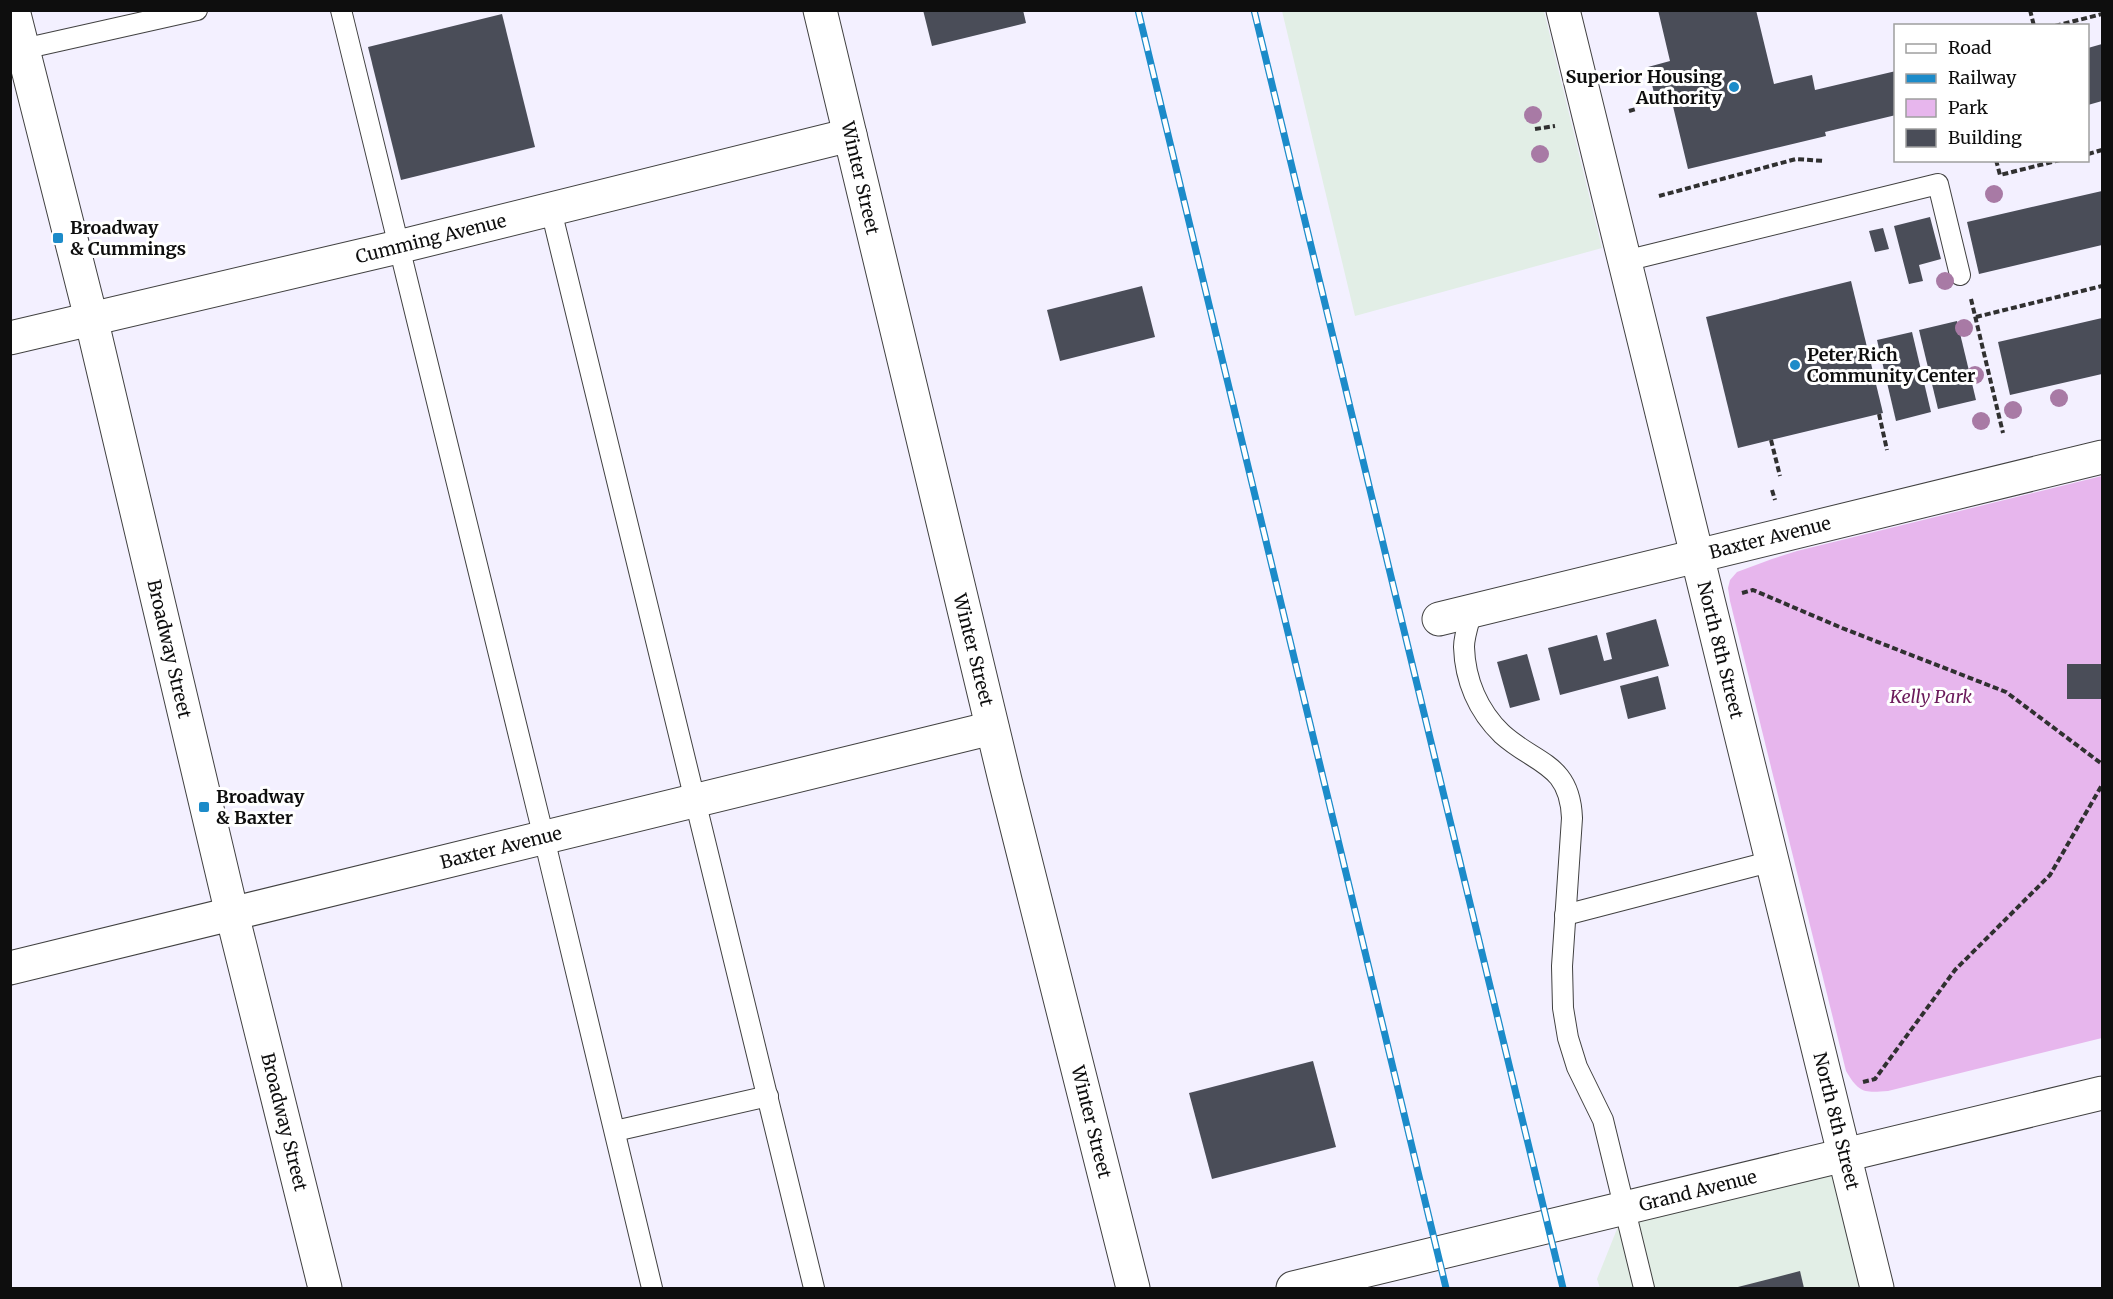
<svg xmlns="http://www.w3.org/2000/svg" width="2113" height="1299" font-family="Merriweather,serif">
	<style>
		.industrial { fill: #e2eee6 }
		.green { fill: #e7b6ed }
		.building { fill: #4a4d58 }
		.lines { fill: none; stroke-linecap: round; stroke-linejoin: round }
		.service-casing { stroke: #414141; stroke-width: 22 }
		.minor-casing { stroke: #414141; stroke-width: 35 }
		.tertiary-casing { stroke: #414141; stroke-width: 35 }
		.path { stroke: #303030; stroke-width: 4; stroke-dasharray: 6 3; stroke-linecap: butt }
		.service { stroke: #fff; stroke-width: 20 }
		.minor { stroke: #fff; stroke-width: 33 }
		.tertiary { stroke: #fff; stroke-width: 33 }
		.rail-casing { stroke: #1c8bc9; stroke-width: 7 }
		.rail { stroke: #fff; stroke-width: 4.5; stroke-dasharray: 14; stroke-linecap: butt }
		.tree { fill: #a87aa5 }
		.poi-dot { fill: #1c8bc9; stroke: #fff; stroke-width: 2 }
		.labels { text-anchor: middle; stroke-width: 6; stroke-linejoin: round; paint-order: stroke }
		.poi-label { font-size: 18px; font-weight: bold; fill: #0e0e0e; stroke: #fff; text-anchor: start }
		.street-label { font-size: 18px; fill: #0e0e0e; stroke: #fff }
		.park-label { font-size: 18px; font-style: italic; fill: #6b1a5b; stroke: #fff }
	</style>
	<rect width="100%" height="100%" fill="#f3f0ff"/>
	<!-- industrial -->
	<g class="industrial">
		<polygon points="1282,11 1544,11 1602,248 1355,316"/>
		<polygon points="1844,1154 1877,1288 1600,1288 1597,1279 1625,1209"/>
	</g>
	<!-- green -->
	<path class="green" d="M 2102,476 L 2102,1038 L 1888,1091 C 1864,1093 1859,1093 1846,1071 L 1730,601 L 1728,588 L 1730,580 L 1737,572 L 1772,559 L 1797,551 Z"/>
	<!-- building -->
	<g class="building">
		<polygon points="923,10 1023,10 1026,23 932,46"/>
		<polygon points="1658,10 1756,10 1774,84 1812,75 1815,90 1896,71 1896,115 1825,132 1826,136 1688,169 1671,98 1656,102 1648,67 1670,61"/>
		<polygon points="502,14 535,147 401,180 368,47"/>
		<polygon points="2102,44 2102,101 2088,105 2088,48"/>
		<polygon points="2102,191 2102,245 1979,274 1967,222"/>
		<polygon points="1930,217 1941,259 1919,265 1923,281 1909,284 1894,226"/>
		<polygon points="1883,228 1889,249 1875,252 1869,231"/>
		<polygon points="1851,281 1883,413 1738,448 1706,317"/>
		<polygon points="1142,286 1155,337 1060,361 1047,310"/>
		<polygon points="2102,318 2102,374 2010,395 1998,342"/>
		<polygon points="1957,321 1976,400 1938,409 1919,330"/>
		<polygon points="1912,332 1931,412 1896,421 1877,340"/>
		<polygon points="1656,619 1669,666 1560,695 1548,648 1597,635 1604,661 1612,659 1606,633"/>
		<polygon points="1527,654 1540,700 1510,708 1497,662"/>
		<rect x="2067" y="664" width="35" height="35"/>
		<polygon points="1658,676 1666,709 1628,719 1620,686"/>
		<polygon points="1313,1061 1336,1147 1212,1179 1189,1093"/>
		<polygon points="1800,1271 1804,1288 1734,1288"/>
	</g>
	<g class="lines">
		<!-- service casing -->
		<g class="service-casing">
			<g id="service">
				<polyline points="341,10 544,838 652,1288"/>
				<polyline points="23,49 197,10"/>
				<polyline points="551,210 814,1288"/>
				<polyline points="1625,261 1938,184 1960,275"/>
				<path d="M 1472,611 C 1469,622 1464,636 1464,647 C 1465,680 1478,711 1502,734 C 1535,764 1570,763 1572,818 L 1562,966 L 1563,1008 L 1568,1038 L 1577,1067 L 1603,1120 L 1644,1288"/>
				<polyline points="1565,915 1773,861"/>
				<polyline points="615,1131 768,1096"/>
			</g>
		</g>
		<!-- minor casing -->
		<g class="minor-casing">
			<g id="minor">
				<polyline points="13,10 91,318 232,914 325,1288"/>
				<polyline points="1563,10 1877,1288"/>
				<polyline points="10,338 398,247 850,135"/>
				<polyline points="1439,619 2102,457"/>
				<polyline points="10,968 992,728"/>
				<polyline points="1293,1288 2102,1093"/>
			</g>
		</g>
		<!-- tertiary casing -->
		<g class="tertiary-casing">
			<polyline id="tertiary" points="820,10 1005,780 1133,1288"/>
		</g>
		<!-- path -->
		<g class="path">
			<polyline points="2030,10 2034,26"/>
			<polyline points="2055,26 2102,14"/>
			<polyline points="1629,111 1636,109"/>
			<polyline points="1535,129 1555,126"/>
			<polyline points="2088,154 2102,150"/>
			<polyline points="1996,160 2000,175 2060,160"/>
			<polyline points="1659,196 1796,159 1824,161"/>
			<polyline points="1971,299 2003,433"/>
			<polyline points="1976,317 2102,286"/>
			<polyline points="1879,414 1887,450"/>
			<polyline points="1771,440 1780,476"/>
			<polyline points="1772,490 1775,500"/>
			<polyline points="1742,593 1753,590 1842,628 2006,692 2102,764"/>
			<polyline points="1863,1082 1875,1079 1955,970 2050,875 2102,785"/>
		</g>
		<!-- service -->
		<use href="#service" class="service"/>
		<!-- minor -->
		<use href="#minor" class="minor"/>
		<!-- tertiary -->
		<use href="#tertiary" class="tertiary"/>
		<!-- rail casing -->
		<g class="rail-casing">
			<g id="rail">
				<polyline points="1138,10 1446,1288"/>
				<polyline points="1254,10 1563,1288"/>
			</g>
		</g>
		<!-- rail -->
		<use href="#rail" class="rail"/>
	</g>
	<!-- trees -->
	<g class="tree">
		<circle cx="1533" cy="115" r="9"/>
		<circle cx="1540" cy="154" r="9"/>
		<circle cx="1994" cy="194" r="9"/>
		<circle cx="1945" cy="281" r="9"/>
		<circle cx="1964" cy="328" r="9"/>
		<circle cx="1975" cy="375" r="9"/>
		<circle cx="2059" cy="398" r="9"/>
		<circle cx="2013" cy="410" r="9"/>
		<circle cx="1981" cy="421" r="9"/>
	</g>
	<!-- markers -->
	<g class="poi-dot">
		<circle cx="1734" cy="87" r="6"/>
		<rect x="52" y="232" width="12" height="12" rx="3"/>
		<circle cx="1795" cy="365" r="6"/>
		<rect x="198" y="801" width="12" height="12" rx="3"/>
	</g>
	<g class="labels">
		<!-- poi labels -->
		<g class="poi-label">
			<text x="1722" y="83" text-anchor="end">Superior Housing<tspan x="1722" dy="21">Authority</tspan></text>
			<text x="70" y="234">Broadway<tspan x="70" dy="21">&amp; Cummings</tspan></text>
			<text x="1807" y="361">Peter Rich<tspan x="1807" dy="21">Community Center</tspan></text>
			<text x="216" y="803">Broadway<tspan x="216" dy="21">&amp; Baxter</tspan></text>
		</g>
		<!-- street labels -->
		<g class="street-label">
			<text transform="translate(860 178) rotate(77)" y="6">Winter Street</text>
			<text transform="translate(431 239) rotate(-14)" y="6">Cumming Avenue</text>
			<text transform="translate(1770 538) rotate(-14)" y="6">Baxter Avenue</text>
			<text transform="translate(169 649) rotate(77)" y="6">Broadway Street</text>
			<text transform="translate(973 650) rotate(76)" y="6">Winter Street</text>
			<text transform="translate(1720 650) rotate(76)" y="6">North 8th Street</text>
			<text transform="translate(501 848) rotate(-14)" y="6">Baxter Avenue</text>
			<text transform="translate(1836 1121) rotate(76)" y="6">North 8th Street</text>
			<text transform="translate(284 1122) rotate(76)" y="6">Broadway Street</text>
			<text transform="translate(1091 1122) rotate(76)" y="6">Winter Street</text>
			<text transform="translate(1698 1191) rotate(-14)" y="6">Grand Avenue</text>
		</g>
		<!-- park labels -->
		<g class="park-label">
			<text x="1931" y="703">Kelly Park</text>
		</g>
	</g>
	<!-- border -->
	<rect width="2113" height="1299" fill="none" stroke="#0e0e0e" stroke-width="24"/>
	<!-- legend -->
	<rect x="1894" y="24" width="195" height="138" fill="#ffffff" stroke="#9f9f9f" stroke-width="1.5"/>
	<rect x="1906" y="44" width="30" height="9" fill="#ffffff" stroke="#9f9f9f" stroke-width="1.5"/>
	<text x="1948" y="54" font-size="18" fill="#0e0e0e">Road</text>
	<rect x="1906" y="74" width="30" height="9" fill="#1c8bc9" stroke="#9f9f9f" stroke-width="1.5"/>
	<text x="1948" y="84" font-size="18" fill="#0e0e0e">Railway</text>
	<rect x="1906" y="99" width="30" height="18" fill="#e7b6ed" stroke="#9f9f9f" stroke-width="1.5"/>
	<text x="1948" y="114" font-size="18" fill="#0e0e0e">Park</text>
	<rect x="1906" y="129" width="30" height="18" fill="#4a4d58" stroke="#9f9f9f" stroke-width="1.5"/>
	<text x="1948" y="144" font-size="18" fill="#0e0e0e">Building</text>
</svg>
